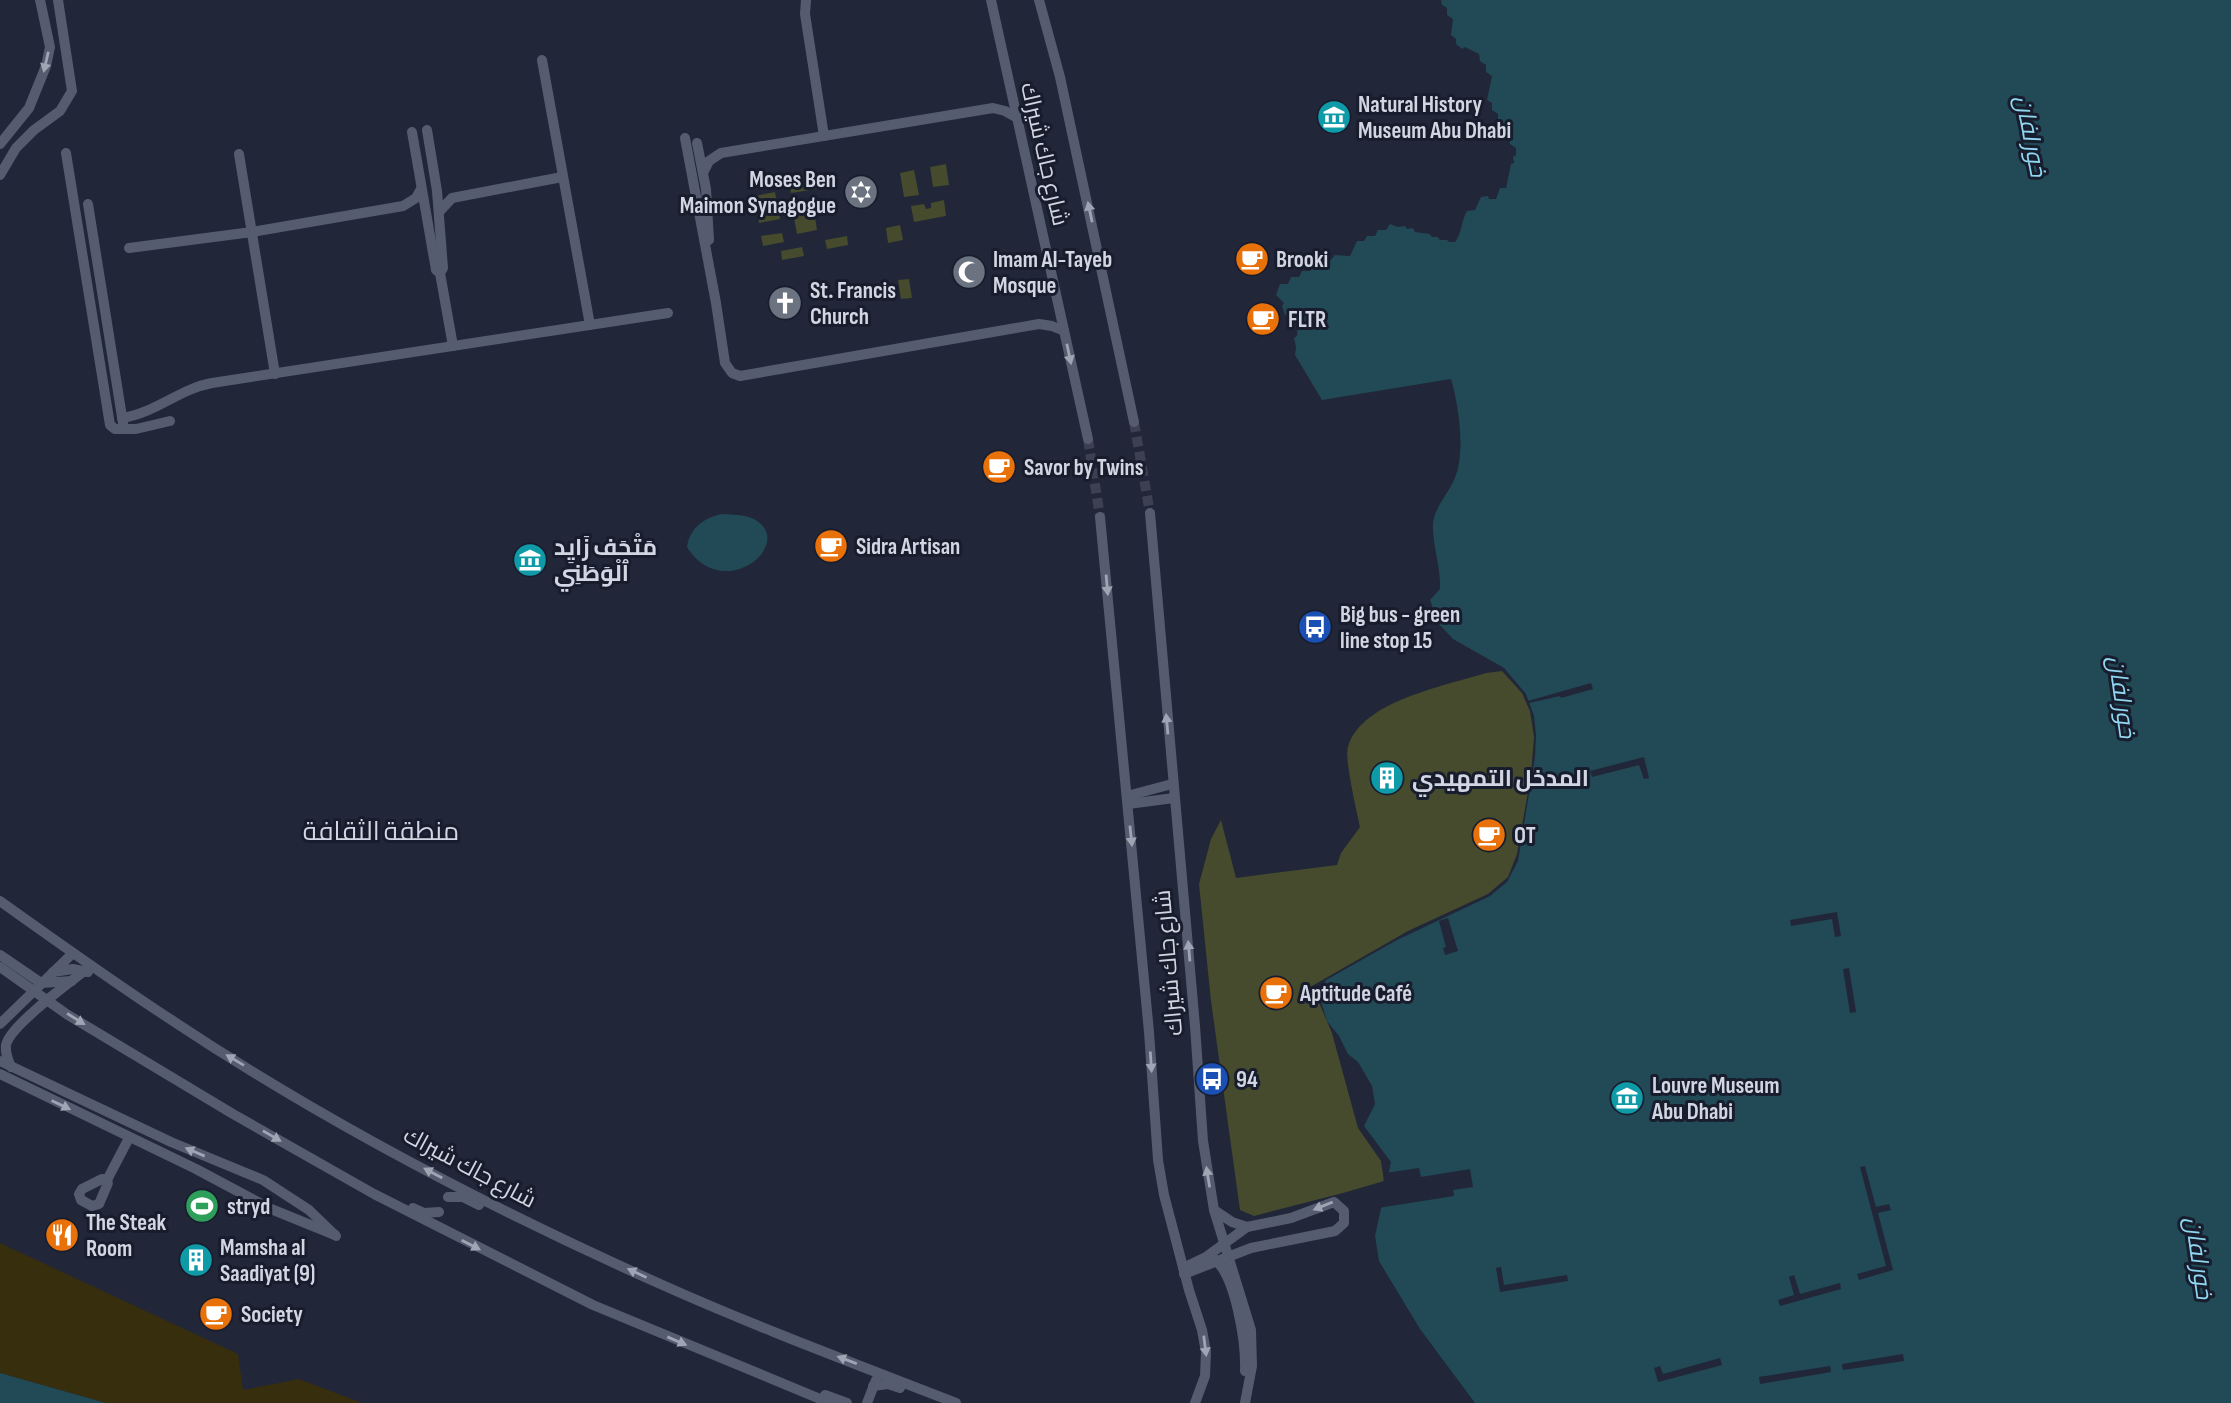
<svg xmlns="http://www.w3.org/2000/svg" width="2231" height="1403" font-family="'Sofia Sans Condensed',Cairo,sans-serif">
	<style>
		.green { fill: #454b2c }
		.sand { fill: #372e0e }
		.water { fill: #214956 }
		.pier { fill: #212638 }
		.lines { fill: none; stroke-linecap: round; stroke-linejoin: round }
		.minor-tunnel { stroke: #3c4052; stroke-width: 10; stroke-dasharray: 10 5; stroke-linecap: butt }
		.minor { stroke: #565c70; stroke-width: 10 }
		.oneway { fill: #a0a5b4 }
		.labels { text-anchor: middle; stroke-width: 6; stroke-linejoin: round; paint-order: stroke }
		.poi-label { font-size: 23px; font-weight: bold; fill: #d2d6e2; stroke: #181d2e; text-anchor: start }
		.street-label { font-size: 23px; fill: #d2d6e2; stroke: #181d2e }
		.water-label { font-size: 24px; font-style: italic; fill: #90d8f2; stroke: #181d2e }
		.quarter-label { font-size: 26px; fill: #d2d6e2; stroke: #181d2e }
	</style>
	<rect width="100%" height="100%" fill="#212638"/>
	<!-- green -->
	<g class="green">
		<polygon points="946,164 949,185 933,187 930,167"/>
		<polygon points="914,170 919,195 904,197 900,173"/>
		<polygon points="814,173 817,189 791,193 788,177"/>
		<polygon points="775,192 780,219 759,223 755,196"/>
		<polygon points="944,200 946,216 914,222 911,206 924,204 926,209 931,208 931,203"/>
		<polygon points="813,204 817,230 797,234 792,207"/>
		<polygon points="900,225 903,240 888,243 886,228"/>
		<polygon points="782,233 784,242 763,246 761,236"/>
		<polygon points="847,236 848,245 827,249 825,240"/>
		<polygon points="802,247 804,256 782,260 781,251"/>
		<polygon points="909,279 912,298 901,299 898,280"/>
		<path d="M 1502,671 L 1522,693 L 1530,711 L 1534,737 L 1531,775 L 1517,854 L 1508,877 L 1488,894 L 1408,931 L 1312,986 L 1332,1033 L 1358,1128 L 1381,1161 L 1384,1181 L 1343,1193 L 1254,1216 L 1240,1210 L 1211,1001 L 1199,884 L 1211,839 L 1221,820 L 1236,878 L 1337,865 L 1341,853 L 1360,827 C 1357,812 1344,758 1348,747 C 1361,701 1445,686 1486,673 Z"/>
	</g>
	<!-- sand -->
	<polygon class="sand" points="0,1243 238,1354 243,1390 299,1379 362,1403 106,1403 0,1373"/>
	<!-- water -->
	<g class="water">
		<path d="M 1438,0 L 2231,0 L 2231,1403 L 1475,1403 L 1420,1329 L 1379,1261 L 1375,1236 L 1391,1162 L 1364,1126 L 1375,1104 L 1372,1086 L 1358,1062 L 1348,1054 L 1339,1036 L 1327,1021 L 1319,995 L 1326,980 L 1397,940 L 1490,896 L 1507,882 L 1518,861 L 1535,757 L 1536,735 L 1534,716 L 1526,694 L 1504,668 L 1453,639 L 1438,623 L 1430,600 L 1440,589 C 1441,568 1432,543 1433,524 C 1434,508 1448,494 1454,480 C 1466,454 1459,407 1451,379 L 1322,400 L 1295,355 L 1296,347 L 1294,338 L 1297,336 L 1298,321 L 1285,315 L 1282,306 L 1284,303 L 1276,295 L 1280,284 L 1288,284 L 1291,277 L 1299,277 L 1302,271 L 1310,271 L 1313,266 L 1311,262 L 1315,258 L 1331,260 L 1335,255 L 1350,256 L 1357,241 L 1364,241 L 1367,236 L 1375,236 L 1378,230 L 1386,230 L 1390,224 L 1398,227 L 1405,226 L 1407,229 L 1413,228 L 1415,232 L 1430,234 L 1432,237 L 1438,237 L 1440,240 L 1447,240 L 1449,242 L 1455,242 C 1462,233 1461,221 1467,211 L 1475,210 L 1481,197 L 1488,196 L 1489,199 L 1496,199 L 1500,188 L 1506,188 L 1511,164 L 1514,163 L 1513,157 L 1516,155 L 1516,148 L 1510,144 L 1510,136 L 1504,133 L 1504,126 L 1498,122 L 1498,114 L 1492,110 L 1492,103 L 1487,100 L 1492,76 L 1486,72 L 1486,65 L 1480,61 L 1479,54 L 1465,47 L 1462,49 L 1456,44 L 1456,39 L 1451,35 L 1453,19 L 1447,15 L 1447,8 L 1442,5 L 1441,0 Z"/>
		<path d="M 722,514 C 732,515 744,514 754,519 C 798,543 723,605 687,547 C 690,528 703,518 722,514 Z"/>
		<polygon points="0,1373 106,1403 0,1403"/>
	</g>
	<!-- pier -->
	<g class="pier">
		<polygon points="1591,683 1593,689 1561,698 1560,696 1529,703 1528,701"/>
		<polygon points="1644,757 1649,778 1644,779 1639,765 1592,777 1590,771"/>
		<polygon points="1837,912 1841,936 1835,937 1832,919 1791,926 1790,920"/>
		<polygon points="1448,918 1458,951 1445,955 1443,948 1446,947 1439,921"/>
		<polygon points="1849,968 1856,1012 1850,1013 1843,969"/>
		<polygon points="1865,1166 1876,1207 1889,1204 1891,1210 1878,1213 1893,1270 1859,1280 1857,1274 1886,1266 1860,1167"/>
		<polygon points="1419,1168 1421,1177 1470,1169 1473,1187 1453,1190 1454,1196 1378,1208 1385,1173"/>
		<polygon points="1501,1267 1504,1285 1567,1275 1568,1281 1500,1292 1496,1268"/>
		<polygon points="1794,1275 1800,1294 1840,1283 1841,1289 1780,1306 1778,1300 1794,1295 1789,1277"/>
		<polygon points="1903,1354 1904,1361 1843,1370 1842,1364"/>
		<polygon points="1720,1358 1722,1365 1658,1382 1654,1368 1660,1366 1663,1374"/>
		<polygon points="1830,1366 1831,1372 1760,1384 1759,1377"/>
	</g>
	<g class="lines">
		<!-- minor-tunnel -->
		<g class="minor-tunnel">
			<polyline points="1134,422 1150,513"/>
			<polyline points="1088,439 1100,517"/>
		</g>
		<!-- minor -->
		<g class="minor">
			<polyline points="806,0 805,14 824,136"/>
			<polyline points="991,0 1088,439"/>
			<polyline points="1039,0 1060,77 1134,422"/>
			<polyline points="542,60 590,325"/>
			<polyline points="427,130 437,191 443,268 440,273"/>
			<polyline points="412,132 436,270 440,273 453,346"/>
			<polyline points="685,138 716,303 725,363 732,373 740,376 1039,324 1052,326 1064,331"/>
			<polyline points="697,143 706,189 709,240"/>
			<polyline points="0,144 29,108 46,66 50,47 40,0"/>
			<polyline points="66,153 110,425 115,429 136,429 170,421"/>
			<polyline points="239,154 275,374"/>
			<polyline points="703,173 709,161 721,153 993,108 1005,111 1016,117"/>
			<polyline points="0,175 16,148 34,130 60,111 72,91 58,0"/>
			<polyline points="88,204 123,423"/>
			<polyline points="439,212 452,198 562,177"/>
			<polyline points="129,248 252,232 403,206 416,198 421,189"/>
			<path d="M 122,418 C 156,413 179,389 212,383 L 668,313"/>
			<polyline points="1150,513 1195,1026 1203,1141 1214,1210 1251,1330 1252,1366 1245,1403"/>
			<polyline points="1100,517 1149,1032 1158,1160 1164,1195 1189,1290 1202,1330 1206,1352 1205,1376 1195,1403"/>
			<polyline points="1127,796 1172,784"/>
			<polyline points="1128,804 1174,798"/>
			<path d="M 0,901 C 56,941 112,981 170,1019 C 323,1121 490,1208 658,1283 C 756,1327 856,1364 956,1403"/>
			<polyline points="0,955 41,983 72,981"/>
			<polyline points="0,967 68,1015 233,1114 374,1194 593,1305 830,1403"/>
			<polyline points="53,972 73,969 88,972"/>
			<polyline points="0,1024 73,953"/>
			<polyline points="0,1061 171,1142 263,1180 309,1210 336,1236"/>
			<path d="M 11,1067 C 8,1060 5,1053 6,1045 C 10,1025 73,980 91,966"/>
			<polyline points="0,1074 196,1169 271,1209 335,1235"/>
			<polygon points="102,1179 105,1179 108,1183 99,1204 92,1206 81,1200 79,1194 82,1189"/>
			<polyline points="107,1180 129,1138"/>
			<polyline points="448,1197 463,1197 479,1205"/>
			<polyline points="413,1208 424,1213 439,1212"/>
			<polyline points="1214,1210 1232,1222 1247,1227"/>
			<path d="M 1213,1258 C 1236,1274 1246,1344 1245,1371"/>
			<polyline points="1183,1268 1206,1257 1247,1227 1291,1218 1334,1202 1344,1211 1344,1223 1335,1231 1251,1248 1184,1274"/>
			<polyline points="873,1386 888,1384 900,1388"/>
			<polyline points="825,1395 847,1403"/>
			<polyline points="867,1403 876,1380"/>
		</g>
	</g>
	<!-- one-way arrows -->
	<defs><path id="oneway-solid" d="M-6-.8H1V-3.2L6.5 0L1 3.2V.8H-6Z" transform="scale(1.75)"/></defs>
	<g class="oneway">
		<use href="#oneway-solid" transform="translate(46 62) rotate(103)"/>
		<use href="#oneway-solid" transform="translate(1090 212) rotate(-102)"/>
		<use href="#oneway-solid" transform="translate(1069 354) rotate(78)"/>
		<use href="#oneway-solid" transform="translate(1107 585) rotate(85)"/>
		<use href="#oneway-solid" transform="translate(1167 724) rotate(-95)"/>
		<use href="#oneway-solid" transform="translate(1131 836) rotate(84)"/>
		<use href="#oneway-solid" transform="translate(1189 951) rotate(-95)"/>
		<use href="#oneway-solid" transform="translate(76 1019) rotate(32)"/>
		<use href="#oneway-solid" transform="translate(235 1060) rotate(-149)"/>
		<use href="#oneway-solid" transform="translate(1151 1062) rotate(86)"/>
		<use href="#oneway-solid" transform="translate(61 1105) rotate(26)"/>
		<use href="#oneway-solid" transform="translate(272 1136) rotate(30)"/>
		<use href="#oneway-solid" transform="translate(195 1152) rotate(-157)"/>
		<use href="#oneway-solid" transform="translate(433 1173) rotate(-152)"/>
		<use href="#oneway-solid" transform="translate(1208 1177) rotate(-99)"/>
		<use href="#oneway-solid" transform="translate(1323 1206) rotate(158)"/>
		<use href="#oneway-solid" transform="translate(471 1245) rotate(27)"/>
		<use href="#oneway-solid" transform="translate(637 1273) rotate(-155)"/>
		<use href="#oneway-solid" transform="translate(677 1341) rotate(23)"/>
		<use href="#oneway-solid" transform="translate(1205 1346) rotate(83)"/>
		<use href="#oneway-solid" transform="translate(847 1360) rotate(-159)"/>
	</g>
	<!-- icons -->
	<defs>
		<g id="museum-disc" transform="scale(1.75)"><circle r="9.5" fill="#0f9aa8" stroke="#181d2e"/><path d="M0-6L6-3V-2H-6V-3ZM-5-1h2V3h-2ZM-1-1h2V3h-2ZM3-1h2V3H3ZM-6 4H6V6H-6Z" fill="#fff"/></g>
		<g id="synagogue-disc" transform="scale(1.75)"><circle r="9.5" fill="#6b7280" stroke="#181d2e"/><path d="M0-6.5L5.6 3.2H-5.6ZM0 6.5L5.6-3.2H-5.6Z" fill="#fff"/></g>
		<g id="cafe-disc" transform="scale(1.75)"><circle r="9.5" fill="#e8710a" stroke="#181d2e"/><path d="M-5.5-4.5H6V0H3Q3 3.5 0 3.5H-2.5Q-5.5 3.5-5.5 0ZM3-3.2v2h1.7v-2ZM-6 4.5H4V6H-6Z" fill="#fff"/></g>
		<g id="mosque-disc" transform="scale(1.75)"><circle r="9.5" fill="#6b7280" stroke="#181d2e"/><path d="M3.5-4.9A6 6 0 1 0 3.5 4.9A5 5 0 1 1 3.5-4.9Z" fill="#fff"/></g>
		<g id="church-disc" transform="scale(1.75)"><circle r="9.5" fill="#6b7280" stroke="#181d2e"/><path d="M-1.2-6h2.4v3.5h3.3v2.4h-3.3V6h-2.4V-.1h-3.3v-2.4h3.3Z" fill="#fff"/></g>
		<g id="bus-disc" transform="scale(1.75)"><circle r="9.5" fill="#1a4fb4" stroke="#181d2e"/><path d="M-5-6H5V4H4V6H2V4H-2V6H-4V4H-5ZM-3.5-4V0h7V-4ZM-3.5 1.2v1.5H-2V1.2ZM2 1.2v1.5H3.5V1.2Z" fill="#fff"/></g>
		<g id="building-disc" transform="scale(1.75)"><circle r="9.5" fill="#0f9aa8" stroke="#181d2e"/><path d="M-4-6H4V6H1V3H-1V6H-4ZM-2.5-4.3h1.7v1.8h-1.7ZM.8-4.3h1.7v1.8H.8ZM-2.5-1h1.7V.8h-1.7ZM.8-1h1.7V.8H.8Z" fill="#fff"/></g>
		<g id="stadium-disc" transform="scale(1.75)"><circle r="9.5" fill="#2e9e5b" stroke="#181d2e"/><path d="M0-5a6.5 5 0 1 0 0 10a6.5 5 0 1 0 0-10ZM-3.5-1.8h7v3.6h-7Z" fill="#fff"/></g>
		<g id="restaurant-disc" transform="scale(1.75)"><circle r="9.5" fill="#e8710a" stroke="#181d2e"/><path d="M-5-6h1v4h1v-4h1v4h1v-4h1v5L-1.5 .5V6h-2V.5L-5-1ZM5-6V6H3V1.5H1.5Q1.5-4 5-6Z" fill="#fff"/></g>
	</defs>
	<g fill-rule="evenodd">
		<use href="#museum-disc" x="1334" y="117"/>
		<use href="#synagogue-disc" x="861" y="192"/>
		<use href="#cafe-disc" x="1252" y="259"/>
		<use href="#mosque-disc" x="969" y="272"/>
		<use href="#church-disc" x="785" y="303"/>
		<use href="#cafe-disc" x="1263" y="319"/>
		<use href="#cafe-disc" x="999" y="467"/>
		<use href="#cafe-disc" x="831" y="546"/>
		<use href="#museum-disc" x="530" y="560"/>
		<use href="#bus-disc" x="1315" y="627"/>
		<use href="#building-disc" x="1387" y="778"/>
		<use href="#cafe-disc" x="1489" y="835"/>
		<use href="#cafe-disc" x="1276" y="993"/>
		<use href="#bus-disc" x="1212" y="1079"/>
		<use href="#museum-disc" x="1627" y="1098"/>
		<use href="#stadium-disc" x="202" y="1206"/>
		<use href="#restaurant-disc" x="62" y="1235"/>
		<use href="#building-disc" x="196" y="1260"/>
		<use href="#cafe-disc" x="216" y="1314"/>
	</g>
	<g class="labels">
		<!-- poi labels -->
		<g class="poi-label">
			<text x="1358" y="112">Natural History<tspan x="1358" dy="26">Museum Abu Dhabi</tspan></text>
			<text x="836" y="187" text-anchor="end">Moses Ben<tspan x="836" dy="26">Maimon Synagogue</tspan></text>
			<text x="993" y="267">Imam Al-Tayeb<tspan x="993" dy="26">Mosque</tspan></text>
			<text x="1276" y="267">Brooki</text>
			<text x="810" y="298">St. Francis<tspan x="810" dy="26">Church</tspan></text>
			<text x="1288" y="327">FLTR</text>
			<text x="1024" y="475">Savor by Twins</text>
			<text x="856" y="554">Sidra Artisan</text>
			<text x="554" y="555">مَتْحَف زَايِد<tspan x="554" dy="26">ٱلْوَطَنِي</tspan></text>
			<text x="1340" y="622">Big bus - green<tspan x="1340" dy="26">line stop 15</tspan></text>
			<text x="1412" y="786">المدخل التمهيدي</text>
			<text x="1514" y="843">OT</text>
			<text x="1300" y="1001">Aptitude Café</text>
			<text x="1236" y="1087">94</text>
			<text x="1652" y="1093">Louvre Museum<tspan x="1652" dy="26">Abu Dhabi</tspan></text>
			<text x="227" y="1214">stryd</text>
			<text x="86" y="1230">The Steak<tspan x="86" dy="26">Room</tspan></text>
			<text x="220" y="1255">Mamsha al<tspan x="220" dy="26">Saadiyat (9)</tspan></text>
			<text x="241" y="1322">Society</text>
		</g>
		<!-- street labels -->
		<g class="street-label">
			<text transform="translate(1045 154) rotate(77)" y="8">شارع جاك شيراك</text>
			<text transform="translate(1168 963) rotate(-95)" y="8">شارع جاك شيراك</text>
			<text transform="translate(470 1167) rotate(28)" y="8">شارع جاك شيراك</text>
		</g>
		<!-- water labels -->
		<g class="water-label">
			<text transform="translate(2031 136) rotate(79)" y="8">خور لفان</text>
			<text transform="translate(2122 697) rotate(82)" y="8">خور لفان</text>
			<text transform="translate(2199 1258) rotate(82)" y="8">خور لفان</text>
		</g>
		<!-- quarter labels -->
		<g class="quarter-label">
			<text x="381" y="840">منطقة الثقافة</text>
		</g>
	</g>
</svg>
